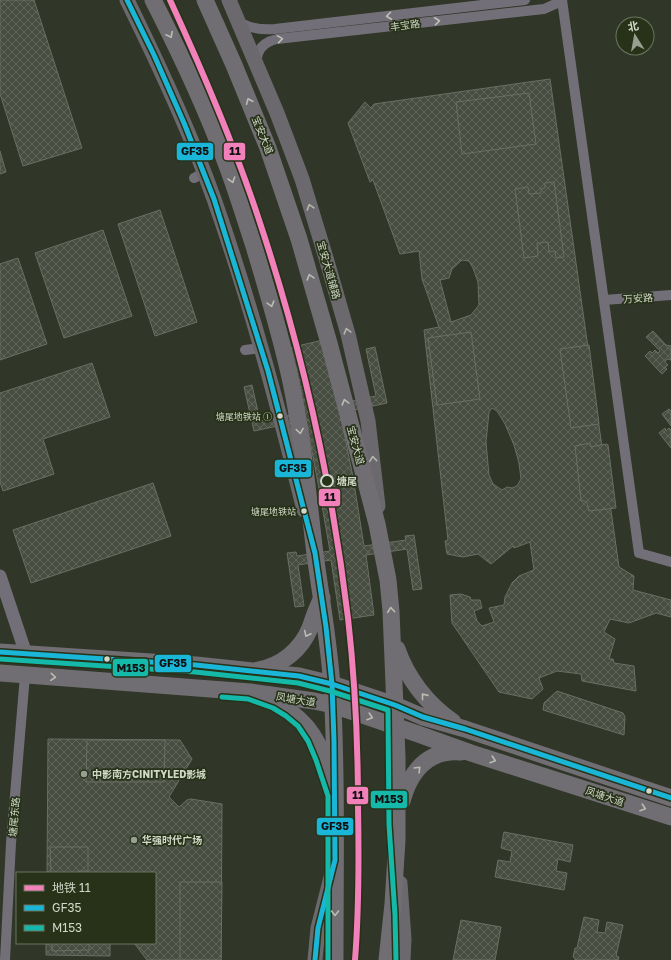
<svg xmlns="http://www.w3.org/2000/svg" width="671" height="960" font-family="'Golos Text','Noto Sans SC',sans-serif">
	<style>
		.building { fill: url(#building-cross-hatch); stroke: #6a6f63; fill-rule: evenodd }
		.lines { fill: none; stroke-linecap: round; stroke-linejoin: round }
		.minor { stroke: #736f78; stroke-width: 10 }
		.tertiary { stroke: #736f78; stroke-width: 13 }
		.secondary { stroke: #6b696d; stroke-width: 15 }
		.primary { stroke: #716e73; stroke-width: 17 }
		.bus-1-casing { stroke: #273218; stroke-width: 8 }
		.bus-2-casing { stroke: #273218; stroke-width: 8 }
		.bus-1 { stroke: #1ab6d8; stroke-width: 5 }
		.bus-2 { stroke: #14b9a9; stroke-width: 5 }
		.metro-1-casing { stroke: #273218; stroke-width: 9 }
		.metro-1 { stroke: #f280ba; stroke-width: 6 }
		.oneway { stroke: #bdc3b8 }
		.oneway2 { stroke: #b8beb3 }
		.oneway3 { stroke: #b2b7ad }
		.bus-dot { fill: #d0d8c8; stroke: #273218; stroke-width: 1.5 }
		.stop-dot { fill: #273218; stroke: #d0d8c8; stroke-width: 2 }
		.poi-dot { fill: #989f90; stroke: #273218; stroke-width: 1.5 }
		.labels { text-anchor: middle; stroke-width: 3.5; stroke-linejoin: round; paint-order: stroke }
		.bus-label { font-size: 9px; fill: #d0d8c8; stroke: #273218; text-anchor: end }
		.street-label { font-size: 10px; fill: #d0d8c8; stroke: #273218 }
		.stop-label { font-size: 10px; font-weight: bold; fill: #d0d8c8; stroke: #273218; text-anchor: start }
		.poi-label { font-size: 10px; font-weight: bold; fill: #d0d8c8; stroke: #273218; text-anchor: start }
		.line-badge { stroke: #273218; stroke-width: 1.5 }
		.pale-badge-label { font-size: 11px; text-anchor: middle; font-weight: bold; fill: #111 }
	</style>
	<defs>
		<pattern id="building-cross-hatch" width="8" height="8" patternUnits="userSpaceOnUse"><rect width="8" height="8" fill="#484d41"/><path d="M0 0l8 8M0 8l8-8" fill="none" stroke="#61665b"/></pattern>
	</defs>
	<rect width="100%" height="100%" fill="#303628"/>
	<!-- building -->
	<g class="building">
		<polygon points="0,0 34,0 82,148 23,166 0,94"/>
		<path d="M 550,79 L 619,567 L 634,576 L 633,590 L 671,600 L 671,617 L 656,613 L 629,623 L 610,619 L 604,632 L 615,639 L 609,659 L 613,659 L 614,663 L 634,666 L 636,691 L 582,681 L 581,674 L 557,671 L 539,678 L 543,689 L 532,699 L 499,692 L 452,623 L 450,595 L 461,594 L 470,597 L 471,600 L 480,600 L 482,608 L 474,611 L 477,621 L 482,626 L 494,622 L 489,608 L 504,605 L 505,597 L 512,583 L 519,576 L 534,570 L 530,542 L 514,548 L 513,546 L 491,564 L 478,554 L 463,557 L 447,554 L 445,541 L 448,540 L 424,330 L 439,327 L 422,279 L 419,251 L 400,254 L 373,180 L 370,182 L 348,123 L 365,102 L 371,108 L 374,104 ZM 462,260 L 469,261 L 473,268 L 478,282 L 479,305 L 471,315 L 451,322 L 440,280 L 449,278 L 452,269 ZM 492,408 L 497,411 L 505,424 L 514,445 L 519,463 L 521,479 L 517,486 L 512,488 L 507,487 L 502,490 L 493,484 L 489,475 L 486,442 L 489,412 Z"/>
		<polygon points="529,93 536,144 462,154 456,102"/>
		<polygon points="0,151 6,172 0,174"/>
		<polygon points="554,182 564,257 556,258 555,251 549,252 548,242 537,243 538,256 524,258 515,189 528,187 529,194 541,193 541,189 545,188 545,183"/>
		<polygon points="160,210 197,322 155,336 118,224"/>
		<polygon points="103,230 132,316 64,338 35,253"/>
		<polygon points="18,258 47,344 0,360 0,264"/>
		<polygon points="653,331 666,345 671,346 671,360 667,359 665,362 668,365 665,367 667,369 662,374 645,356 650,351 652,353 655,350 658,353 660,351 646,337"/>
		<polygon points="471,332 480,399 437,405 428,338"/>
		<polygon points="323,340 338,404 376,396 366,349 375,347 387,403 340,413 353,477 364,546 406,540 405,536 414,535 422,589 413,590 407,549 366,555 374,615 340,620 331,560 298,565 304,606 295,607 287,553 296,552 297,556 330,551 318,483 306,420 254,431 244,387 252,385 260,421 304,412 289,348"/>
		<polygon points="589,345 599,424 571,428 560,349"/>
		<polygon points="92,363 110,417 43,439 54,474 3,491 0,482 0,393"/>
		<polygon points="669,409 671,411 671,426 662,414"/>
		<polygon points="665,428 666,431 669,428 671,430 671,448 659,433"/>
		<polygon points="590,443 591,447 606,444 608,445 616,508 589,511 587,502 581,500 575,446"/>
		<polygon points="153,483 171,536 31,583 13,530"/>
		<polygon points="557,691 623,713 625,717 624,735 543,710 544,703"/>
		<polygon points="48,739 180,740 192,759 169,797 179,807 187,800 191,799 222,804 221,960 147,960 134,943 155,943 155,873 47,873"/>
		<polygon points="87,740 165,740 164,782 86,782"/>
		<polygon points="504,832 573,845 570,862 558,859 556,871 567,873 564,890 495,877 498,860 510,862 512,851 501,848"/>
		<polygon points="50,847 88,847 88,871 78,871 78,873 51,873"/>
		<polygon points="180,882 222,882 221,960 180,960"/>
		<polygon points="584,917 599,920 597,932 605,933 607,922 623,925 616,956 619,957 618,960 597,960 593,958 593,960 575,960 575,958 573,957 575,948 577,948"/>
		<polygon points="461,920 501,927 495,960 453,960"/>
		<polygon points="46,943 110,943 110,956 46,955"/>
		<polygon points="52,943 89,943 89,950 52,951"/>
	</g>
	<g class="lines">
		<!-- minor -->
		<g class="minor">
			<polyline points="562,0 639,553 671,562"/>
			<path d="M 238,21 C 249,29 262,30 275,29 L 525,0"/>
			<path d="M 257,63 C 256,49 264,42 277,39 L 544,9 L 562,1"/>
			<polyline points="194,178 204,173"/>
			<polyline points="604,300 671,295"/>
			<polyline points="245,350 261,348"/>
			<polyline points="5,960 11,843 25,675"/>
		</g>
		<!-- tertiary -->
		<polyline class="tertiary" points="0,576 26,654"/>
		<!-- secondary -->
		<g class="secondary">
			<path d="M 127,0 C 159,65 190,131 214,199 C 250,301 278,406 304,510"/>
			<polyline points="229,0 277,113 302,179 326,258 348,334 368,421 378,506"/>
			<polyline points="400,883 404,939 403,960"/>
			<polyline points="315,960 318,928 332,873"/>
		</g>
		<!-- primary -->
		<g class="primary">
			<path d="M 153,0 C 180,53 206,107 226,163 C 236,189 244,216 253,243 C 267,289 281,335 291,382 C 303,439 308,496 315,554 C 321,598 329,642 332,687 C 337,778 335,869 335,960"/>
			<polyline points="205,0 234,65 268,148 299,239 329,343 377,524 388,580 391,611 397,757 397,840 393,904 387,960"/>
			<path d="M 397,649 C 407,678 427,704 453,722"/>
			<polyline points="0,652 196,665 299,676 332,684 395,705 423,717 465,729 671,798"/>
			<path d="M 258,670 C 281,666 301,650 310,628 C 314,617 316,609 322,598"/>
			<polyline points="0,673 250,692 314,701 333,705 418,734 471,753 671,817"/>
			<path d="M 265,698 C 303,714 319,737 330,776"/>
			<path d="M 402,801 C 410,772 428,749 461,752"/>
		</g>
		<!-- bus-1 casing -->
		<g class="bus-1-casing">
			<g id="bus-1">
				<polyline points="127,0 154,55 184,123 214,199 268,371 315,553 326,627 332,684 334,741 335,860 318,928 315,960"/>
				<polyline points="0,652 196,665 299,676 332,684 395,705 423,717 465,729 671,798"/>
			</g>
		</g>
		<!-- bus-2 casing -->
		<g class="bus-2-casing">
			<g id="bus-2">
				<polyline points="0,659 195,672 298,683 330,691 388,710 389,824 395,915 396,960"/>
				<polyline points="222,697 248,699 273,708 286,716 298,726 308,741 316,760 328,796 328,960"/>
			</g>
		</g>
		<!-- bus-1 -->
		<use href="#bus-1" class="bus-1"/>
		<!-- bus-2 -->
		<use href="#bus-2" class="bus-2"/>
		<!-- metro-1 casing -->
		<g class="metro-1-casing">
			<path id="metro-1" d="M 170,0 C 204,74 236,148 261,226 C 303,353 332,484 348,618 C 355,680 358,743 358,806 C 359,858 359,909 355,960"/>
		</g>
		<!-- metro-1 -->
		<use href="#metro-1" class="metro-1"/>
	</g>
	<!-- one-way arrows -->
	<defs><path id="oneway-chevron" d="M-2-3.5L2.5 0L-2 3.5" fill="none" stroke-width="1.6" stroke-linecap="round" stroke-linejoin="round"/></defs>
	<g class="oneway">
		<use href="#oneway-chevron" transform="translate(389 16) rotate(173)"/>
		<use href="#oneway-chevron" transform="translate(437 21) rotate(-7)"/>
		<use href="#oneway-chevron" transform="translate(280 39) rotate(-9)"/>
	</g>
	<g class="oneway2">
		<use href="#oneway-chevron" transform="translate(170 35) rotate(63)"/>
		<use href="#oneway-chevron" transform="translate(249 101) rotate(-113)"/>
		<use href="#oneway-chevron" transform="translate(232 180) rotate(72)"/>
		<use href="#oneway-chevron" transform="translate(310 277) rotate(-106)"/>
		<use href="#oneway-chevron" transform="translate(271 304) rotate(74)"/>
		<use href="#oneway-chevron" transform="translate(345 402) rotate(-105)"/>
		<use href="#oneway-chevron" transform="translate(300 431) rotate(81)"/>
		<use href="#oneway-chevron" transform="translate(391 610) rotate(-95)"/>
		<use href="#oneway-chevron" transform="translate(307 634) rotate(117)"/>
		<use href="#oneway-chevron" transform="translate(53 677) rotate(5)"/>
		<use href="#oneway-chevron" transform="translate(424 696) rotate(-129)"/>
		<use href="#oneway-chevron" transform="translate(370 717) rotate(18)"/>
		<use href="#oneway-chevron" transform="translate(493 760) rotate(18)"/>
		<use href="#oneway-chevron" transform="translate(418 769) rotate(-46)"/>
		<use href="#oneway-chevron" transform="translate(643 808) rotate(18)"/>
		<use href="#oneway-chevron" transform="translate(335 913) rotate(90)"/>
	</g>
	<g class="oneway3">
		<use href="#oneway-chevron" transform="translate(310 207) rotate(-107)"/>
		<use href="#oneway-chevron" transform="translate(347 331) rotate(-105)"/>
		<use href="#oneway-chevron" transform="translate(373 459) rotate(-96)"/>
	</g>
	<!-- markers -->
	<g class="bus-dot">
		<circle cx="280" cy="416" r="3.5"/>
		<circle cx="304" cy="511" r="3.5"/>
		<circle cx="107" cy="659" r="3.5"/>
		<circle cx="649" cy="791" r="3.5"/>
	</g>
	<circle class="stop-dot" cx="327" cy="481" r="6"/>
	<g class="poi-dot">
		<circle cx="84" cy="774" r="4"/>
		<circle cx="134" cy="840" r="4"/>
	</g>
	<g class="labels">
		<!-- bus labels -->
		<g class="bus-label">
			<text x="272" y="420">塘尾地铁站 ①</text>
			<text x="296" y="515">塘尾地铁站</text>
		</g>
		<!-- street labels -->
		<g class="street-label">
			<text transform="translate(405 25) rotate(-7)" y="4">丰宝路</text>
			<text transform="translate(263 135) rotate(68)" y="4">宝安大道</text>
			<text transform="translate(329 270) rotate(74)" y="4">宝安大道辅路</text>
			<text transform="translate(638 298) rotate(-4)" y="4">万安路</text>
			<text transform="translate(356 445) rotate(75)" y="4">宝安大道</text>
			<text transform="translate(296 699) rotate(9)" y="4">凤塘大道</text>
			<text transform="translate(605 796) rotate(18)" y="4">凤塘大道</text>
			<text transform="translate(14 817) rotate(-85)" y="4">塘尾东路</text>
		</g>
		<!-- stop labels -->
		<g class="stop-label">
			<text x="337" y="485">塘尾</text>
		</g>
		<!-- poi labels -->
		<g class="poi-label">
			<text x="92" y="778">中影南方CINITYLED影城</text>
			<text x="142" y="844">华强时代广场</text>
		</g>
	</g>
	<g class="line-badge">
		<rect x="176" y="142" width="38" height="19" rx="4" fill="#1ab6d8"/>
		<rect x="223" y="142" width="23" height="19" rx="4" fill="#f280ba"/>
		<rect x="274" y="459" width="38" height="19" rx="4" fill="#1ab6d8"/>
		<rect x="318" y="488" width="23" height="19" rx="4" fill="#f280ba"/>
		<rect x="154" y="654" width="38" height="19" rx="4" fill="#1ab6d8"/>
		<rect x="112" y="658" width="37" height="19" rx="4" fill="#14b9a9"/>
		<rect x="346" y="786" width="23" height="19" rx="4" fill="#f280ba"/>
		<rect x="370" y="790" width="38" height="19" rx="4" fill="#14b9a9"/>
		<rect x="316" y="817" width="38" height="19" rx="4" fill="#1ab6d8"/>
	</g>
	<g class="pale-badge-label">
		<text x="195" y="155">GF35</text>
		<text x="235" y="155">11</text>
		<text x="293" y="472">GF35</text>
		<text x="330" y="501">11</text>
		<text x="173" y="667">GF35</text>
		<text x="131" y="672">M153</text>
		<text x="358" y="799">11</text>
		<text x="389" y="803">M153</text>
		<text x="335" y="830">GF35</text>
	</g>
	<!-- legend -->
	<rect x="16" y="872" width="140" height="72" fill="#273218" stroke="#6b745e"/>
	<rect x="24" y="885" width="20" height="6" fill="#f280ba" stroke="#6b745e"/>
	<text x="52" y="892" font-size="12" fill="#d0d8c8">地铁 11</text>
	<rect x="24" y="905" width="20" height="6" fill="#1ab6d8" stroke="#6b745e"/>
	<text x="52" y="912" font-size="12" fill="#d0d8c8">GF35</text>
	<rect x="24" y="925" width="20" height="6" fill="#14b9a9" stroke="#6b745e"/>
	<text x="52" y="932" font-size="12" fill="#d0d8c8">M153</text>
	<!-- north arrow -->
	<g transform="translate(635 36) rotate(349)"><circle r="19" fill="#273218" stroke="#6b745e"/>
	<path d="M0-3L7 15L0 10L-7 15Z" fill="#989f90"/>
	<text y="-6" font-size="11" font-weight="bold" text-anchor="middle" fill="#d0d8c8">北</text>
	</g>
</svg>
